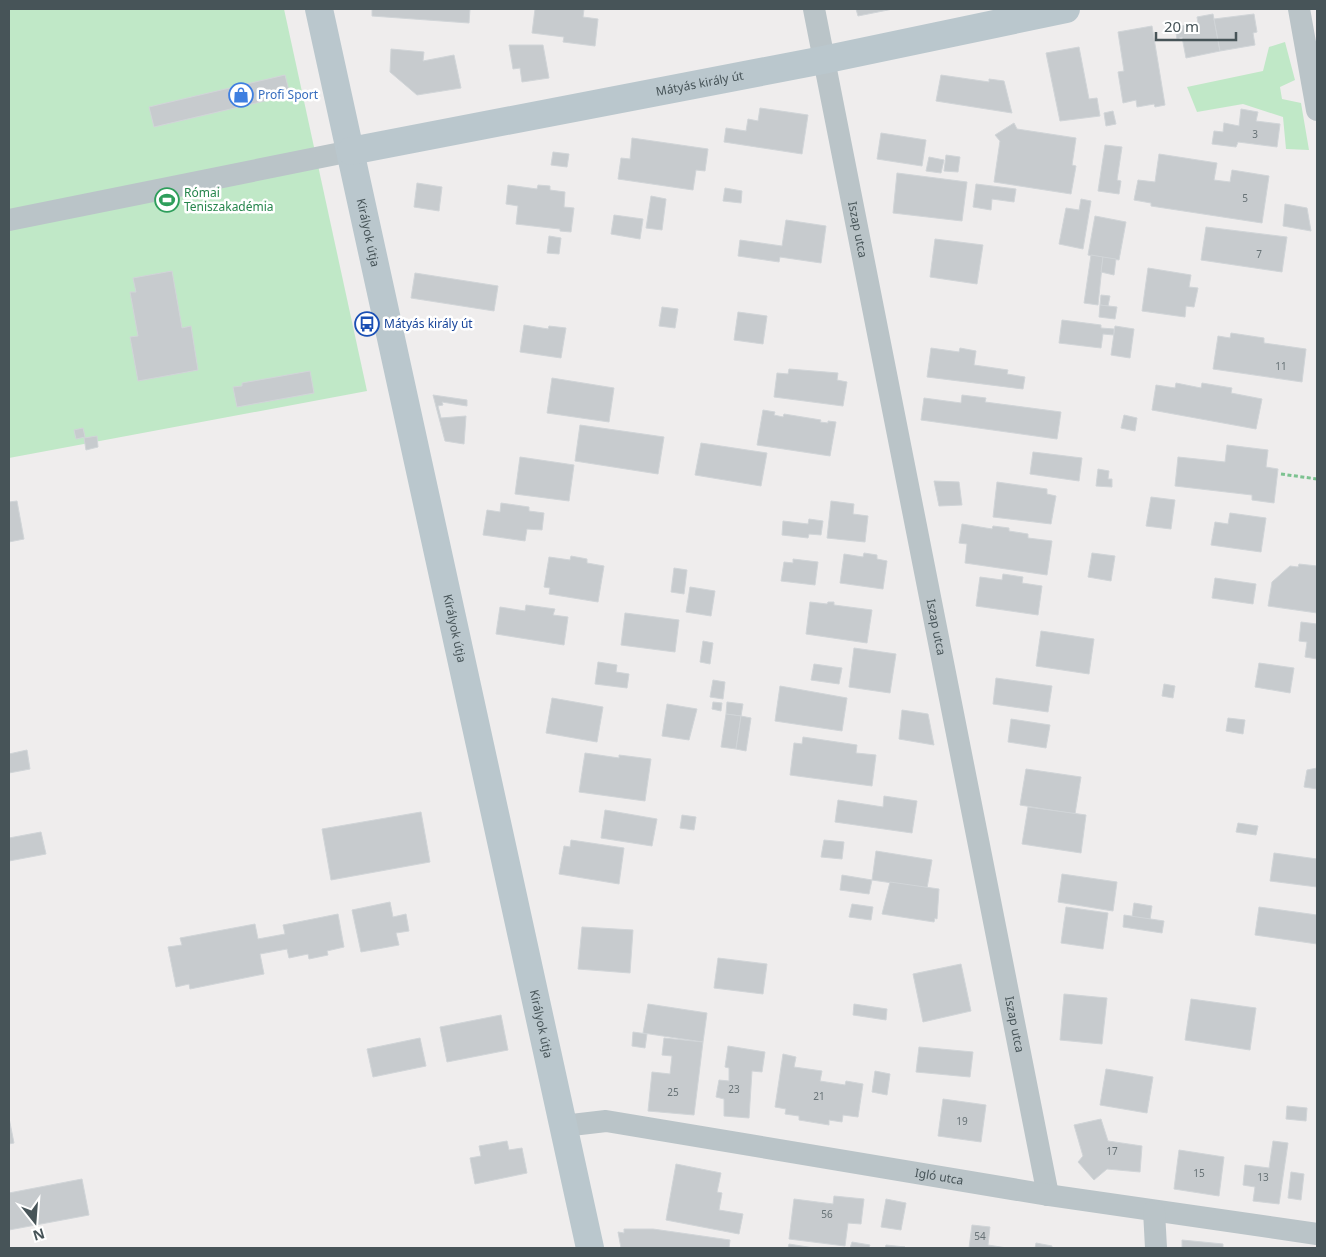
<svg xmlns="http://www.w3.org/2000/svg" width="1326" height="1257" font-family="'Noto Sans',sans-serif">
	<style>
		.green { fill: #c0e8c7 }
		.building { fill: #c7cbce; stroke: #d1d5d8 }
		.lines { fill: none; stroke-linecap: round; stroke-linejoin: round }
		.path { stroke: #7cc290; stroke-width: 3; stroke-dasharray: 4 2.5; stroke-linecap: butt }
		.street { stroke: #bac4c8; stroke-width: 22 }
		.secondary { stroke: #bac7cd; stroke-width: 28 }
		.labels { text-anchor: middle; stroke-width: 5; stroke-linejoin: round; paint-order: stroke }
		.number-label { font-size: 10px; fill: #677276 }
		.street-label { font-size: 12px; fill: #475458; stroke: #fff }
		.shop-label { font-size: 12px; fill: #366cbe; stroke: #fff; text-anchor: start }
		.leisure-label { font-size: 12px; fill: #27864d; stroke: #fff; text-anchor: start }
		.transit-label { font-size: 12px; fill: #164399; stroke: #fff; text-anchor: start }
	</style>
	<rect width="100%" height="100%" fill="#efeded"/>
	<!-- green -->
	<g class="green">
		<polygon points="9,9 284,9 367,391 9,458"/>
		<polygon points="1285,42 1295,80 1280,87 1282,99 1301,103 1309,150 1286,149 1283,117 1243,104 1197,112 1187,87 1263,71 1269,47"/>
	</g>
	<!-- building -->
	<g class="building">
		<polygon points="372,9 470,9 469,23 372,16"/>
		<polygon points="535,9 584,9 583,17 598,19 595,46 563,42 564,37 532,33"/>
		<polygon points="856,9 893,9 858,16"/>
		<polygon points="1213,14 1220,51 1186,58 1182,37 1177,39 1175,27 1198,23 1197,17"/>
		<polygon points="1254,14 1257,32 1253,33 1255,45 1220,51 1214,19"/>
		<polygon points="1152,26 1165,105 1155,107 1154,104 1137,107 1136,100 1123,103 1118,72 1124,71 1118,32"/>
		<polygon points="509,45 543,45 549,78 522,82 520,68 513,69"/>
		<polygon points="1079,47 1089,99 1097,98 1100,116 1060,121 1046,53"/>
		<polygon points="391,49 424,52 423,61 454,55 461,88 417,95 390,72"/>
		<polygon points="285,75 290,95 154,127 149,107"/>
		<polygon points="941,75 989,82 989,79 1004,81 1012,113 936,101"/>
		<polygon points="760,108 808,115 802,154 724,142 726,128 746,131 748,119 758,121"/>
		<polygon points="1241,109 1258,112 1256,121 1280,124 1277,147 1238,142 1236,147 1212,144 1214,131 1223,132 1224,123 1239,126"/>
		<polygon points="1113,111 1116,124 1106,126 1104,113"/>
		<polygon points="1014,123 1017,129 1076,138 1072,165 1076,166 1071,194 994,182 1000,141 995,135"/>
		<polygon points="881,133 926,140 922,166 877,159"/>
		<polygon points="632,138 708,149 705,171 696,170 693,190 618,179 621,158 630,159"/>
		<polygon points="1105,145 1122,147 1117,180 1121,181 1119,194 1098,191"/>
		<polygon points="553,152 569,154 567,167 551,165"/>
		<polygon points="1159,154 1217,163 1214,180 1230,182 1232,170 1269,176 1262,223 1151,206 1151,203 1134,200 1138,180 1155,182"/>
		<polygon points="946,155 960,157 958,172 944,171"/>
		<polygon points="929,157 944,160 941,173 926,171"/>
		<polygon points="897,173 967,182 962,221 893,213"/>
		<polygon points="417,183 442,187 439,211 414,207"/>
		<polygon points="976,184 1016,189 1014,202 992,199 991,210 973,207"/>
		<polygon points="508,185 537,189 538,185 550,186 550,190 565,192 564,207 574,208 571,232 560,231 560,229 516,224 518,206 506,204"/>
		<polygon points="725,188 742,191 741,203 723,201"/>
		<polygon points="651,196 666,199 662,230 646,228"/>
		<polygon points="1081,199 1091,201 1083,249 1059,244 1066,208 1079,210"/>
		<polygon points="1285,204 1307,208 1311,231 1283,226"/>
		<polygon points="614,215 643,219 640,239 611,234"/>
		<polygon points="1095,216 1126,222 1119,260 1088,255"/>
		<polygon points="786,220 826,226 821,263 780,257 779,262 738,256 740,240 782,246"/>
		<polygon points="1206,227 1287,237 1282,272 1201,260"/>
		<polygon points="549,236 561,238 559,254 547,253"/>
		<polygon points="935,239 983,245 977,284 930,277"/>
		<polygon points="1091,255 1103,257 1098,305 1084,303"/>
		<polygon points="1103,257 1116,259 1114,275 1101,272"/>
		<polygon points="1148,268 1191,275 1189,287 1198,288 1194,307 1186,306 1185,317 1142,311"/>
		<polygon points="172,271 182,328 191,326 198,370 138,381 130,337 138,336 130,292 136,292 133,278"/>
		<polygon points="415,273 498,286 494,311 411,298"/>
		<polygon points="1101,295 1110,296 1108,306 1100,305"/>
		<polygon points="1100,305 1117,307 1115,319 1099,317"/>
		<polygon points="662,307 678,309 675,328 659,326"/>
		<polygon points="738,312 767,316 763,344 734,340"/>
		<polygon points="1062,320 1101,325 1101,328 1114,329 1114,335 1103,334 1101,348 1059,343"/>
		<polygon points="524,325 548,329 549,326 566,328 561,358 520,352"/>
		<polygon points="1115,326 1134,329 1130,358 1111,355"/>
		<polygon points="1231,333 1264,338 1264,343 1306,349 1302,382 1213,369 1218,336 1230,338"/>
		<polygon points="931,348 959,352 960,348 976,351 974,365 1008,370 1007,374 1025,377 1023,389 927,377"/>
		<polygon points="789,369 838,373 837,380 847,382 843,406 774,397 777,373 788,374"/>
		<polygon points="310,371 314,393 237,407 233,387 242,386 242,383"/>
		<polygon points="552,378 614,388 609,422 547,413"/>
		<polygon points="1176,383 1201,388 1202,383 1232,388 1231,393 1262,399 1256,429 1152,410 1156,385 1175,388"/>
		<polygon points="433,395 467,400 467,406 442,402 443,405 438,406 441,418 466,416 464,444 445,441"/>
		<polygon points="962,395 986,398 985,402 1061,412 1057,439 921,420 924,398 961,403"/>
		<polygon points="763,410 775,412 774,415 783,417 784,414 821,420 820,422 828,423 828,421 836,422 830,456 757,445"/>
		<polygon points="1124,415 1137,418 1135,431 1121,428"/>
		<polygon points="580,425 664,437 658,474 575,461"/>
		<polygon points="83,428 85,437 76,439 74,430"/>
		<polygon points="97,436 98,447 86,450 84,438"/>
		<polygon points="701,443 767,453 761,486 695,475"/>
		<polygon points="1227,445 1268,450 1266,467 1278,469 1274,503 1252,500 1252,495 1175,486 1178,457 1225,462"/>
		<polygon points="1033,452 1082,458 1079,481 1030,474"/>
		<polygon points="520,457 574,465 569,501 515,494"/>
		<polygon points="1098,469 1109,471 1108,479 1112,479 1112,487 1096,486"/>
		<polygon points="934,481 959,482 962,505 939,506"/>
		<polygon points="997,482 1047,489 1047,494 1056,496 1051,524 993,517"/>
		<polygon points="1151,497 1175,500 1171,529 1146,526"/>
		<polygon points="17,501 24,539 9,542 9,502"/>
		<polygon points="831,501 854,504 853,514 868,516 865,542 827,538"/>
		<polygon points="501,503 529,507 529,511 544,513 542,530 527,529 525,541 483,535 487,510 500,512"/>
		<polygon points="1230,513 1266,518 1261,552 1211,545 1215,522 1228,524"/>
		<polygon points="809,519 823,521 821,535 809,534 808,538 782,535 783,521 808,524"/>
		<polygon points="962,524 992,529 993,526 1009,528 1009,531 1028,534 1028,538 1052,541 1047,575 965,563 967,544 959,543"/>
		<polygon points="864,553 877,555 877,559 887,561 883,589 840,583 844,554 863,557"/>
		<polygon points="1092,553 1115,556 1111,581 1088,577"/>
		<polygon points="571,556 587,559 587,563 604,566 598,602 549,594 550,588 544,587 549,557 570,560"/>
		<polygon points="793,559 818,562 815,585 781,581 784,562 793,563"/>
		<polygon points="1299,564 1317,566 1317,613 1268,606 1272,582 1290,566 1298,567"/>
		<polygon points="674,568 687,570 684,594 671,592"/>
		<polygon points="1003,574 1023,577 1022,583 1042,586 1038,615 976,606 980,577 1002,580"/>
		<polygon points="1215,578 1256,584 1253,604 1212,598"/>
		<polygon points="690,587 715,591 711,616 686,612"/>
		<polygon points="810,602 827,604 828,602 834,602 834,605 872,610 867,643 806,634"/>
		<polygon points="526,605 555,609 553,615 568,617 564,645 496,634 500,607 525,611"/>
		<polygon points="625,613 679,620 675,652 621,645"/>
		<polygon points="1301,622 1317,624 1317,659 1305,657 1307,642 1299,641"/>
		<polygon points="1041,631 1094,639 1089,674 1036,666"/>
		<polygon points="703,641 713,643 710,664 700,662"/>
		<polygon points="854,648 896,654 890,693 849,687"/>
		<polygon points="598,662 617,665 616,672 629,674 627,688 595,684"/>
		<polygon points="1259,663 1294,668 1290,693 1255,687"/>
		<polygon points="814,664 842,668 839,684 811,680"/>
		<polygon points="996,678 1052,686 1048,712 993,704"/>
		<polygon points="713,680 725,682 723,699 710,697"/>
		<polygon points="1164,684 1175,686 1173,698 1162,696"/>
		<polygon points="780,686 847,698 842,731 775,721"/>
		<polygon points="552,698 603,707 597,742 546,733"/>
		<polygon points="713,702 722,703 721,711 712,709"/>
		<polygon points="727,702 743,704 741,716 726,714"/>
		<polygon points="667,704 697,709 689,740 662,736"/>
		<polygon points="902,710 928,714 934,745 899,739"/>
		<polygon points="726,714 741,716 736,749 721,747"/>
		<polygon points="741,716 751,718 746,751 736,749"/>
		<polygon points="1228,718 1245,720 1243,734 1226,731"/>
		<polygon points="1011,719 1050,725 1046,748 1008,742"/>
		<polygon points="803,737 857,745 856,753 876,755 872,786 790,775 794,743 802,744"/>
		<polygon points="27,750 30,769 9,773 9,754"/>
		<polygon points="585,753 619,758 619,755 651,759 645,801 579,792"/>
		<polygon points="1317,768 1317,789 1304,787 1307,770"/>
		<polygon points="1026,769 1081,777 1075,814 1020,805"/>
		<polygon points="884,796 917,801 912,833 835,822 838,800 883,807"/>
		<polygon points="1028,807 1086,815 1081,853 1022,844"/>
		<polygon points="605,810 657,819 652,846 601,838"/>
		<polygon points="421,812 430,862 331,880 322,829"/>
		<polygon points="682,815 696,817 694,830 680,828"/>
		<polygon points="1238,823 1258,826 1256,835 1236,832"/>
		<polygon points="41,832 46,854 9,861 9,838"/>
		<polygon points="571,840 624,848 619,884 559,874 564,846 570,847"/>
		<polygon points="824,840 844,842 842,859 821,857"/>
		<polygon points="876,851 932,860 927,888 872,880"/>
		<polygon points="1274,853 1317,859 1317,887 1270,881"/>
		<polygon points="1062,874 1117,882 1113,911 1058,902"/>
		<polygon points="842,875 872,880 869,894 840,890"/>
		<polygon points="890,882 939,889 937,919 935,918 934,922 882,914"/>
		<polygon points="390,902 393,917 406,914 409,931 396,933 399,945 361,952 352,910"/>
		<polygon points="1134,903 1152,906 1150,920 1132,917"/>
		<polygon points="852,904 873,907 871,920 849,917"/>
		<polygon points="1066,907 1108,913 1103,949 1061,943"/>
		<polygon points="1259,907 1317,915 1317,944 1255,935"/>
		<polygon points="338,914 344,947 327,951 328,955 309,959 308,954 289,958 287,949 260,954 264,974 190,989 189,984 176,987 168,947 182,945 180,938 255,924 258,939 285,934 283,925"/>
		<polygon points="1124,915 1164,921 1162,933 1123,927"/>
		<polygon points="582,927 633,930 630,973 578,969"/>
		<polygon points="718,958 767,964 763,994 714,988"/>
		<polygon points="961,964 971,1011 923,1022 913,974"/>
		<polygon points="1064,994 1107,998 1102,1044 1060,1040"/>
		<polygon points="1191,999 1256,1008 1250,1050 1185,1040"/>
		<polygon points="648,1004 707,1013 703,1042 643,1033"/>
		<polygon points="854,1004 887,1009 886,1020 853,1015"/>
		<polygon points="501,1015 508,1050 447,1062 440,1027"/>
		<polygon points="633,1032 647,1034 645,1048 632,1046"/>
		<polygon points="420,1038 426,1066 373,1077 367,1049"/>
		<polygon points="664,1038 703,1042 694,1115 648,1111 652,1072 670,1074 672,1056 662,1055"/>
		<polygon points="728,1046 765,1052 762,1072 752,1071 749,1118 724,1116 724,1099 716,1097 719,1080 729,1081 729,1068 725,1067"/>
		<polygon points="919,1047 973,1052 970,1077 916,1072"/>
		<polygon points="783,1054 796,1057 794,1067 822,1071 820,1081 845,1085 846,1081 863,1084 858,1117 843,1115 842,1122 829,1120 829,1125 799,1120 799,1116 785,1114 786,1109 775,1107"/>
		<polygon points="1106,1069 1153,1077 1147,1113 1100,1105"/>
		<polygon points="875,1071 890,1074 887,1095 872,1092"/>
		<polygon points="943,1099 986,1105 981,1142 938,1136"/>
		<polygon points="1287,1106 1307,1108 1306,1121 1286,1119"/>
		<polygon points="9,1118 14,1143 9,1144"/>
		<polygon points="1101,1119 1108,1141 1142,1146 1140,1172 1107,1169 1094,1180 1078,1162 1083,1156 1074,1125"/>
		<polygon points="507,1141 509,1150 522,1148 527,1173 475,1184 470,1158 481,1156 479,1146"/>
		<polygon points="1273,1141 1288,1143 1279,1204 1253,1201 1255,1187 1243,1185 1245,1165 1269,1168"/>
		<polygon points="1179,1150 1224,1157 1219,1196 1174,1189"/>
		<polygon points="676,1164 721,1173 717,1192 722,1193 719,1210 743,1214 739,1234 666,1220"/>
		<polygon points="1291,1172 1304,1174 1301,1200 1288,1198"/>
		<polygon points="82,1179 89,1215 9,1230 9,1193"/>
		<polygon points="834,1196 864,1199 861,1224 848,1223 845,1246 789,1239 794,1199 833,1204"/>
		<polygon points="886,1199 906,1203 901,1230 881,1227"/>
		<polygon points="972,1225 990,1227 988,1245 1007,1248 969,1248"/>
		<polygon points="624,1229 653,1229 730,1240 729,1248 621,1248 618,1232 624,1233"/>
		<polygon points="1182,1240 1223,1244 1223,1248 1182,1248"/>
		<polygon points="852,1242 870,1245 869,1248 848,1248 850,1248"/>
		<polygon points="1036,1243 1052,1246 1052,1248 1035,1248"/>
		<polygon points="789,1244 814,1248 788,1248"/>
		<polygon points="886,1245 905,1247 885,1248"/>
	</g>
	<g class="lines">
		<!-- path -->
		<polyline class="path" points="1281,474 1317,479"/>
		<!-- street -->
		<g class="street">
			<path id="s1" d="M 814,9 L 1048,1195"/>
			<polyline points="1299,9 1317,110"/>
			<polyline points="9,220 351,151"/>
			<path id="s2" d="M 563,1126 L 606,1121 L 1048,1195 L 1317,1234"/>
			<polyline points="1154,1211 1156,1248"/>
		</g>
		<!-- secondary -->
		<g class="secondary">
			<path id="s3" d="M 319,9 L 590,1248"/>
			<path id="s4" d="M 351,151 L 823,60 L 1066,9"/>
		</g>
	</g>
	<!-- icons -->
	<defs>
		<g id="shop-ring" transform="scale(1.25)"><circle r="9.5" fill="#fff" stroke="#3f7fe0" stroke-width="1.5"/><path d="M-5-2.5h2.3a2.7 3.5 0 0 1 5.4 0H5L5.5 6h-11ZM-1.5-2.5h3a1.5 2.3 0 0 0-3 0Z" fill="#3f7fe0"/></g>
		<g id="stadium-ring" transform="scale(1.25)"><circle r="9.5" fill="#fff" stroke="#2e9e5b" stroke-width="1.5"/><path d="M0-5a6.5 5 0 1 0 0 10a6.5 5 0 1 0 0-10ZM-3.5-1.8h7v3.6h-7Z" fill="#2e9e5b"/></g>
		<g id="bus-ring" transform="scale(1.25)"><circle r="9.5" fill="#fff" stroke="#1a4fb4" stroke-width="1.5"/><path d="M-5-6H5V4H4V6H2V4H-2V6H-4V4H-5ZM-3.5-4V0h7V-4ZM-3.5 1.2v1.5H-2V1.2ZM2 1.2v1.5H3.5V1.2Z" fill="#1a4fb4"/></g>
	</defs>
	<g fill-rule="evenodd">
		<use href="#shop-ring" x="241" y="95"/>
		<use href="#stadium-ring" x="167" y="200"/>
		<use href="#bus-ring" x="367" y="324"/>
	</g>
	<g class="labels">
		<!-- number labels -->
		<g class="number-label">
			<text x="1255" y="138">3</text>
			<text x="1245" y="202">5</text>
			<text x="1259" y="258">7</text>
			<text x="1281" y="370">11</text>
			<text x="734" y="1093">23</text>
			<text x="673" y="1096">25</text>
			<text x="819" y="1100">21</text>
			<text x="962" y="1125">19</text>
			<text x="1112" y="1155">17</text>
			<text x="1199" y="1177">15</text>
			<text x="1263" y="1181">13</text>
			<text x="827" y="1218">56</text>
			<text x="980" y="1240">54</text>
		</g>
		<!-- street labels -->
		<g class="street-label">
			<text dy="4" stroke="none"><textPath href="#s4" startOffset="355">Mátyás király út</textPath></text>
			<text dy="4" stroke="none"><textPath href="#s1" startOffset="225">Iszap utca</textPath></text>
			<text dy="4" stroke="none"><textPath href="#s3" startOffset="229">Királyok útja</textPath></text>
			<text dy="4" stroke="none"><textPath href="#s1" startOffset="630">Iszap utca</textPath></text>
			<text dy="4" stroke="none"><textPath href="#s3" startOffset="634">Királyok útja</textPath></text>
			<text dy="4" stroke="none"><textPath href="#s3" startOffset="1039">Királyok útja</textPath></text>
			<text dy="4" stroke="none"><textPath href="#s1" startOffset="1035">Iszap utca</textPath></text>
			<text dy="4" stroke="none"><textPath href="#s2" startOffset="381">Igló utca</textPath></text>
		</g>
		<!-- shop labels -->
		<g class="shop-label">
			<text x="258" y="99">Profi Sport</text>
		</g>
		<!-- leisure labels -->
		<g class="leisure-label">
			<text x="184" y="197">Római<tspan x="184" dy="14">Teniszakadémia</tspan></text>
		</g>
		<!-- transit labels -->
		<g class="transit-label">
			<text x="384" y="328">Mátyás király út</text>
		</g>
	</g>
	<!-- border -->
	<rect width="1326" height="1257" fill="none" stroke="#475458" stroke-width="20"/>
	<!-- north arrow -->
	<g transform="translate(35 1222) rotate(163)" stroke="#ffffff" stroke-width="4" paint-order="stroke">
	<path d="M0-4L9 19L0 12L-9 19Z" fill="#475458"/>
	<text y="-8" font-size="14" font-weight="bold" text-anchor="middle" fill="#475458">N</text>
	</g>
	<!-- scale -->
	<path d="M1156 32v8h80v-8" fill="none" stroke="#475458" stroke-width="2.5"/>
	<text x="1164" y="32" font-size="15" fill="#475458" stroke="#ffffff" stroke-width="4" paint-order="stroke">20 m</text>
</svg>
